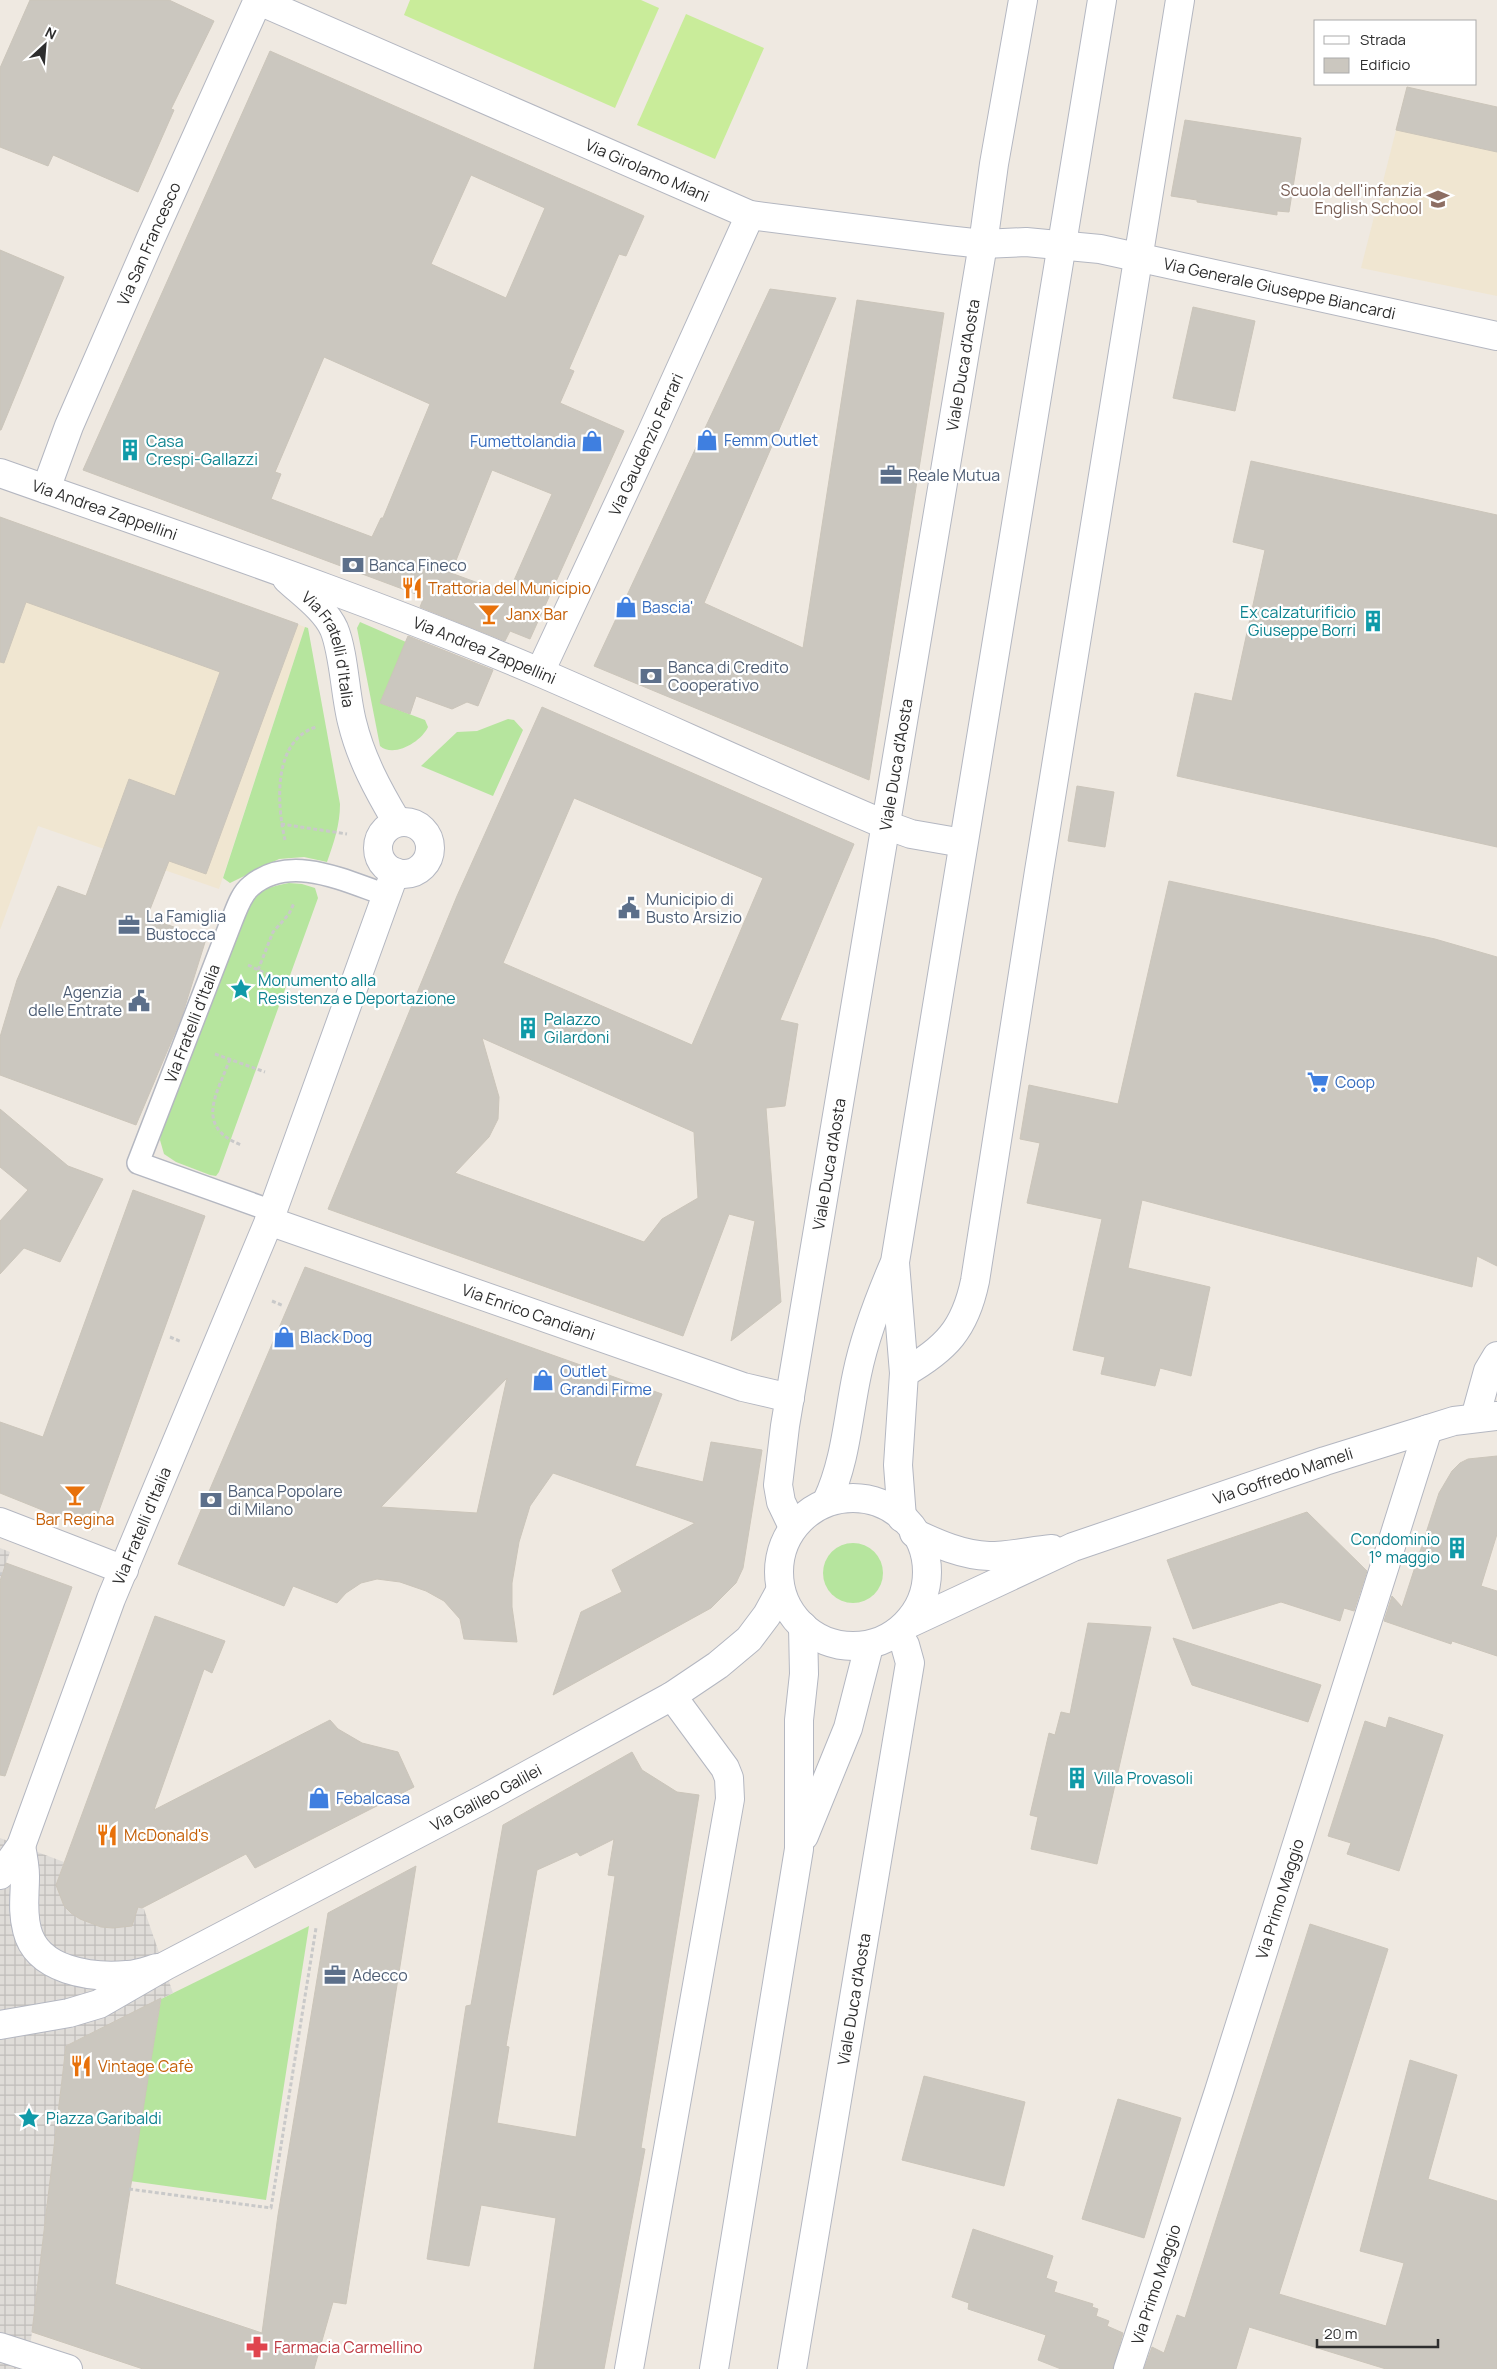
<svg xmlns="http://www.w3.org/2000/svg" width="1497" height="2369" font-family="Manrope,sans-serif">
	<style>
		.education { fill: #f0e6d1 }
		.grass { fill: #b6e59e }
		.pitch { fill: #c9ec9a }
		.plaza { fill: url(#plaza-grid) }
		.building { fill: #cbc7bf; stroke: #cbc5ba; fill-rule: evenodd }
		.lines { fill: none; stroke-linecap: round; stroke-linejoin: round }
		.lane-casing { stroke: #b4b7c1; stroke-width: 24 }
		.street-casing { stroke: #b4b7c1; stroke-width: 30 }
		.secondary-casing { stroke: #b4b7c1; stroke-width: 30 }
		.path { stroke: #c9c9c9; stroke-width: 3; stroke-dasharray: 4 2.5; stroke-linecap: butt }
		.lane { stroke: #fff; stroke-width: 21 }
		.street { stroke: #fff; stroke-width: 28 }
		.secondary { stroke: #fff; stroke-width: 28 }
		.labels { text-anchor: middle; stroke-width: 4.5; stroke-linejoin: round; paint-order: stroke }
		.street-label { font-size: 16px; fill: #2e2e2e; stroke: #fff }
		.education-label { font-size: 16px; fill: #785e54; stroke: #fff; text-anchor: end }
		.shop-label { font-size: 16px; fill: #366cbe; stroke: #fff; text-anchor: start }
		.culture-label { font-size: 16px; fill: #0d838f; stroke: #fff; text-anchor: start }
		.service-label { font-size: 16px; fill: #4e5e75; stroke: #fff; text-anchor: start }
		.food-label { font-size: 16px; fill: #c56008; stroke: #fff; text-anchor: start }
		.health-label { font-size: 16px; fill: #be3a42; stroke: #fff; text-anchor: start }
	</style>
	<defs>
		<pattern id="plaza-grid" width="8" height="8" patternUnits="userSpaceOnUse" patternTransform="scale(1.25)"><rect width="8" height="8" fill="#dfdcd8"/><path d="M0 4h8M4 0v8" fill="none" stroke="#c0bdba"/></pattern>
	</defs>
	<rect width="100%" height="100%" fill="#efe9e1"/>
	<!-- education -->
	<g class="education">
		<polygon points="1407,87 1497,107 1497,296 1361,268"/>
		<polygon points="0,517 305,627 219,889 38,826 0,930"/>
	</g>
	<!-- grass -->
	<g class="grass">
		<path d="M 360,622 L 406,642 L 380,703 L 425,720 L 428,727 C 421,742 394,758 380,746 L 357,628 Z"/>
		<path d="M 305,627 L 308,628 L 340,804 C 340,825 334,842 327,862 L 304,857 L 279,859 L 230,883 L 223,878 Z"/>
		<polygon points="508,719 514,720 523,730 493,796 421,766 457,732 477,731"/>
		<path d="M 289,883 L 302,884 L 315,888 L 318,898 L 219,1172 L 216,1176 L 210,1175 L 176,1162 L 164,1154 L 160,1140 L 162,1127 L 251,900 C 262,888 274,886 289,883 Z"/>
		<circle cx="853" cy="1573" r="30"/>
		<polygon points="309,1926 266,2200 130,2181 161,1999"/>
	</g>
	<!-- pitch -->
	<g class="pitch">
		<polygon points="410,0 641,0 659,8 615,108 404,15"/>
		<polygon points="686,14 764,48 715,159 637,125"/>
	</g>
	<!-- plaza -->
	<g class="plaza">
		<polygon points="0,1548 10,1552 0,1581"/>
		<polygon points="0,1838 64,1862 58,1879 64,1906 80,1919 101,1927 125,1926 132,1923 138,1907 144,1909 173,1993 66,2046 31,2340 26,2369 0,2369"/>
	</g>
	<!-- building -->
	<g class="building">
		<polygon points="30,0 169,0 214,21 171,109 174,110 138,192 53,155 48,166 0,147 0,68"/>
		<path d="M 270,51 L 644,216 L 626,256 L 619,254 L 569,369 L 574,371 L 560,403 L 624,431 L 530,639 L 510,631 L 505,641 L 420,607 L 424,597 L 83,470 ZM 471,175 L 545,208 L 506,298 L 431,264 ZM 324,357 L 430,404 L 383,518 L 381,518 L 372,537 L 271,499 L 281,474 L 275,472 ZM 492,470 L 552,494 L 508,594 L 451,573 Z"/>
		<polygon points="1407,87 1497,107 1497,152 1396,130"/>
		<polygon points="1185,120 1301,138 1289,212 1277,211 1277,215 1197,202 1197,200 1171,196"/>
		<polygon points="0,250 64,277 1,430 0,430"/>
		<polygon points="770,289 836,298 704,603 803,648 857,300 944,313 869,780 594,666"/>
		<polygon points="1193,307 1255,321 1235,411 1173,398"/>
		<polygon points="1251,461 1497,515 1497,847 1177,776 1195,693 1232,701 1265,550 1233,542"/>
		<polygon points="0,517 298,624 206,874 169,861 147,917 206,939 182,1016 136,1125 0,1075 0,1037 17,980 58,886 86,896 129,779 175,796 220,672 26,602 4,663 0,662"/>
		<polygon points="408,636 493,670 478,706 467,702 452,709 416,696 410,714 380,703"/>
		<path d="M 542,707 L 854,844 L 780,1020 L 798,1024 L 785,1106 L 766,1108 L 781,1302 L 731,1341 L 755,1221 L 729,1214 L 683,1336 L 328,1209 L 457,896 ZM 574,798 L 763,878 L 692,1045 L 503,963 ZM 482,1038 L 694,1132 L 698,1198 L 662,1219 L 644,1242 L 455,1173 L 489,1137 L 498,1119 L 499,1097 Z"/>
		<polygon points="1077,786 1114,792 1105,847 1068,841"/>
		<polygon points="1169,881 1435,939 1497,957 1497,1266 1477,1256 1472,1287 1142,1200 1128,1268 1210,1287 1191,1376 1160,1368 1155,1386 1101,1374 1105,1357 1073,1350 1102,1219 1027,1203 1040,1143 1020,1139 1029,1085 1118,1104"/>
		<polygon points="0,1109 68,1166 103,1179 60,1262 24,1248 0,1274 0,1221 28,1190 0,1167"/>
		<polygon points="133,1190 205,1216 92,1530 0,1493 0,1422 43,1437"/>
		<path d="M 305,1267 L 662,1394 L 635,1466 L 703,1482 L 711,1442 L 762,1450 L 743,1568 L 736,1583 L 711,1608 L 553,1695 L 581,1612 L 622,1592 L 612,1570 L 695,1523 L 553,1473 L 530,1506 L 519,1542 L 512,1583 L 512,1607 L 517,1642 L 464,1639 L 460,1619 L 444,1601 L 426,1591 L 400,1582 L 377,1579 L 361,1583 L 346,1593 L 337,1603 L 293,1586 L 284,1606 L 178,1564 ZM 507,1378 L 477,1513 L 381,1507 Z"/>
		<polygon points="1497,1456 1497,1534 1481,1586 1497,1591 1497,1656 1452,1641 1451,1644 1384,1621 1392,1596 1402,1607 1439,1493 1452,1471 1460,1463 1468,1459"/>
		<polygon points="1307,1512 1367,1571 1354,1611 1344,1608 1340,1621 1281,1602 1193,1629 1167,1560"/>
		<polygon points="6,1563 72,1587 5,1776 0,1775 0,1581"/>
		<polygon points="155,1616 225,1641 212,1673 204,1669 154,1810 330,1720 338,1729 362,1743 398,1752 414,1787 255,1868 246,1854 142,1908 138,1907 132,1926 113,1928 101,1927 80,1919 71,1913 64,1906 56,1885"/>
		<polygon points="1088,1623 1151,1627 1097,1864 1031,1849 1038,1817 1030,1815 1049,1733 1055,1735 1061,1712 1070,1714"/>
		<polygon points="1173,1638 1321,1685 1308,1722 1192,1685"/>
		<polygon points="1389,1717 1443,1735 1399,1871 1347,1854 1351,1843 1328,1836 1365,1721 1386,1728"/>
		<path d="M 632,1752 L 642,1770 L 677,1792 L 699,1795 L 641,2148 L 645,2149 L 604,2369 L 534,2369 L 556,2218 L 481,2205 L 469,2266 L 427,2259 L 466,2006 L 471,2005 L 503,1825 ZM 614,1839 L 608,1875 L 615,1876 L 576,2137 L 497,2123 L 509,2047 L 506,2046 L 537,1870 L 577,1852 L 580,1856 Z"/>
		<polygon points="416,1866 346,2304 333,2302 314,2369 143,2369 32,2332 66,2046 161,1998 115,2284 262,2333 278,2215 328,1913"/>
		<polygon points="1310,1924 1388,1949 1279,2294 1386,2326 1404,2263 1360,2251 1410,2060 1457,2075 1428,2179 1497,2201 1497,2369 1386,2369 1249,2327 1236,2369 1144,2369 1152,2347 1164,2353 1177,2315 1185,2318"/>
		<polygon points="924,2076 1025,2102 1004,2186 902,2160"/>
		<polygon points="1118,2099 1181,2118 1144,2238 1082,2219"/>
		<polygon points="973,2229 1053,2256 1046,2278 1057,2282 1054,2292 1093,2304 1092,2307 1098,2309 1096,2316 1109,2321 1107,2326 1123,2333 1113,2369 1061,2369 1038,2360 1046,2335 968,2309 969,2303 952,2297"/>
	</g>
	<g class="lines">
		<!-- lane casing -->
		<g class="lane-casing">
			<g id="lane">
				<path id="s1" d="M 272,1211 L 138,1163 L 232,920 C 237,908 241,894 251,886 C 290,853 345,881 386,895"/>
			</g>
		</g>
		<!-- street casing -->
		<g class="street-casing">
			<g id="street">
				<path id="s2" d="M 257,0 L 750,215 L 946,240 L 983,244 L 1026,242 L 1100,249 L 1497,336"/>
				<path id="s3" d="M 0,473 C 181,537 363,597 539,672 C 655,722 770,776 886,825 L 911,834 L 963,843"/>
				<path id="s4" d="M 46,489 L 69,426 L 150,240 L 258,0"/>
				<path id="s5" d="M 287,579 C 303,594 325,609 334,629 C 344,653 345,695 352,722 C 361,759 378,790 397,822"/>
				<path id="s6" d="M 540,672 L 651,434 L 750,215"/>
				<circle cx="404" cy="848" r="26"/>
				<path id="s7" d="M 269,1221 L 743,1387 L 790,1398"/>
				<path d="M 904,1373 C 946,1349 965,1329 975,1281 L 1039,871 L 1180,0"/>
				<polyline points="1475,1418 1488,1371 1497,1356"/>
				<polyline points="0,1522 124,1570"/>
				<path id="s8" d="M 793,1527 L 781,1502 L 778,1485 L 785,1426 L 983,244 L 994,164 L 1023,0"/>
				<path d="M 21,1846 C 23,1856 25,1866 25,1876 C 25,1895 22,1911 27,1930 C 37,1971 91,1978 127,1975 C 137,1975 147,1971 157,1968"/>
				<path id="s9" d="M 0,1875 L 21,1846 L 111,1599 L 269,1221 L 395,872"/>
				<polyline points="629,2369 730,1799 729,1778 725,1768 672,1696"/>
				<path id="s10" d="M 792,2369 L 910,1663 L 905,1645 L 897,1632"/>
				<path id="s11" d="M 1128,2369 L 1219,2091 L 1428,1429"/>
			</g>
		</g>
		<!-- secondary casing -->
		<g class="secondary-casing">
			<g id="secondary">
				<polyline points="895,1263 904,1373 898,1465 902,1518"/>
				<circle cx="853" cy="1572" r="74"/>
				<path d="M 827,1501 C 846,1461 848,1416 857,1374 C 865,1335 879,1299 895,1262 L 1102,0"/>
				<path d="M 914,1533 C 938,1544 962,1555 989,1556 C 1010,1556 1031,1551 1052,1549"/>
				<path id="s12" d="M 906,1625 L 1073,1547 L 1325,1461 L 1428,1429 L 1454,1421 L 1497,1416"/>
				<polyline points="804,1836 848,1728 869,1646"/>
				<path id="s13" d="M 0,2025 L 69,2013 L 99,2004 L 165,1966 L 482,1800 L 672,1696 L 718,1665 L 749,1639 L 767,1615 L 779,1593"/>
				<polyline points="0,2347 68,2369"/>
				<polyline points="714,2369 799,1849 799,1720 804,1674 803,1626"/>
			</g>
		</g>
		<!-- path -->
		<g class="path">
			<polyline points="281,824 347,834"/>
			<path d="M 285,840 C 277,805 272,741 316,727"/>
			<polyline points="248,965 294,987"/>
			<polyline points="258,970 273,932 289,914 294,903"/>
			<polyline points="215,1054 265,1072"/>
			<path d="M 230,1059 C 217,1094 194,1126 241,1145"/>
			<polyline points="272,1301 284,1306"/>
			<polyline points="170,1337 182,1342"/>
			<polyline points="0,1573 2,1574"/>
			<polyline points="129,2189 271,2208 316,1928"/>
		</g>
		<!-- lane -->
		<use href="#lane" class="lane"/>
		<!-- street -->
		<use href="#street" class="street"/>
		<!-- secondary -->
		<use href="#secondary" class="secondary"/>
	</g>
	<!-- icons -->
	<defs>
		<g id="school-bare" transform="scale(1.725)"><path d="M0-5L7-2L0 1L-7-2ZM-4 1L0 2.5L4 1V4Q0 6-4 4Z" fill="#8d6e63" stroke="#fff" stroke-width="2.5" paint-order="stroke"/></g>
		<g id="shop-bare" transform="scale(1.725)"><path d="M-5-2.5h2.3a2.7 3.5 0 0 1 5.4 0H5L5.5 6h-11ZM-1.5-2.5h3a1.5 2.3 0 0 0-3 0Z" fill="#3f7fe0" stroke="#fff" stroke-width="2.5" paint-order="stroke"/></g>
		<g id="building-bare" transform="scale(1.725)"><path d="M-4-6H4V6H1V3H-1V6H-4ZM-2.5-4.3h1.7v1.8h-1.7ZM.8-4.3h1.7v1.8H.8ZM-2.5-1h1.7V.8h-1.7ZM.8-1h1.7V.8H.8Z" fill="#0f9aa8" stroke="#fff" stroke-width="2.5" paint-order="stroke"/></g>
		<g id="office-bare" transform="scale(1.725)"><path d="M-6-3h4V-5.5h4V-3h4V5H-6ZM-1-4.5V-3h2v-1.5ZM-6 0V1H6V0Z" fill="#5c6f8a" stroke="#fff" stroke-width="2.5" paint-order="stroke"/></g>
		<g id="bank-bare" transform="scale(1.725)"><path d="M-6-4H6V4H-6ZM0-2.3a2.3 2.3 0 1 0 0 4.6a2.3 2.3 0 1 0 0-4.6Z" fill="#5c6f8a" stroke="#fff" stroke-width="2.5" paint-order="stroke"/></g>
		<g id="restaurant-bare" transform="scale(1.725)"><path d="M-5-6h1v4h1v-4h1v4h1v-4h1v5L-1.5 .5V6h-2V.5L-5-1ZM5-6V6H3V1.5H1.5Q1.5-4 5-6Z" fill="#e8710a" stroke="#fff" stroke-width="2.5" paint-order="stroke"/></g>
		<g id="bar-bare" transform="scale(1.725)"><path d="M-6-5H6L.8 .8V4.5H3.5V6h-7V4.5H-.8V.8Z" fill="#e8710a" stroke="#fff" stroke-width="2.5" paint-order="stroke"/></g>
		<g id="civic-bare" transform="scale(1.725)"><path d="M-.6-6.5H3V-4.5H.6V-3L4-1V1h2V6H-6V1h2V-1L-.6-3ZM-1.2 2.5V6h2.4V2.5Z" fill="#5c6f8a" stroke="#fff" stroke-width="2.5" paint-order="stroke"/></g>
		<g id="sight-bare" transform="scale(1.725)"><path d="M0-6L1.8-2.2L6-1.7L2.9 1.2L3.7 5.4L0 3.3L-3.7 5.4L-2.9 1.2L-6-1.7L-1.8-2.2Z" fill="#0f9aa8" stroke="#fff" stroke-width="2.5" paint-order="stroke"/></g>
		<g id="supermarket-bare" transform="scale(1.725)"><path d="M-6-5.5h2.5l.6 2H6L4.5 2H-2.5L-4.4-4H-6ZM-1.5 3.2a1.3 1.3 0 1 0 .1 0ZM3 3.2a1.3 1.3 0 1 0 .1 0Z" fill="#3f7fe0" stroke="#fff" stroke-width="2.5" paint-order="stroke"/></g>
		<g id="pharmacy-bare" transform="scale(1.725)"><path d="M-2-6h4v4h4v4h-4v4h-4v-4h-4v-4h4Z" fill="#e0444e" stroke="#fff" stroke-width="2.5" paint-order="stroke"/></g>
	</defs>
	<g fill-rule="evenodd">
		<use href="#school-bare" x="1438" y="199"/>
		<use href="#shop-bare" x="707" y="440"/>
		<use href="#shop-bare" x="592" y="441"/>
		<use href="#building-bare" x="130" y="450"/>
		<use href="#office-bare" x="891" y="475"/>
		<use href="#bank-bare" x="353" y="565"/>
		<use href="#restaurant-bare" x="412" y="588"/>
		<use href="#shop-bare" x="626" y="607"/>
		<use href="#bar-bare" x="489" y="614"/>
		<use href="#building-bare" x="1373" y="621"/>
		<use href="#bank-bare" x="651" y="676"/>
		<use href="#civic-bare" x="629" y="908"/>
		<use href="#office-bare" x="129" y="925"/>
		<use href="#sight-bare" x="241" y="989"/>
		<use href="#civic-bare" x="139" y="1001"/>
		<use href="#building-bare" x="528" y="1028"/>
		<use href="#supermarket-bare" x="1318" y="1082"/>
		<use href="#shop-bare" x="284" y="1337"/>
		<use href="#shop-bare" x="543" y="1380"/>
		<use href="#bar-bare" x="75" y="1495"/>
		<use href="#bank-bare" x="211" y="1500"/>
		<use href="#building-bare" x="1457" y="1548"/>
		<use href="#building-bare" x="1077" y="1778"/>
		<use href="#shop-bare" x="319" y="1798"/>
		<use href="#restaurant-bare" x="107" y="1835"/>
		<use href="#office-bare" x="335" y="1975"/>
		<use href="#restaurant-bare" x="81" y="2066"/>
		<use href="#sight-bare" x="29" y="2118"/>
		<use href="#pharmacy-bare" x="257" y="2347"/>
	</g>
	<g class="labels">
		<!-- street labels -->
		<g class="street-label">
			<text dy="6" stroke="none"><textPath href="#s2" startOffset="426">Via Girolamo Miani</textPath></text>
			<text dy="6" stroke="none"><textPath href="#s4" startOffset="266">Via San Francesco</textPath></text>
			<text dy="6" stroke="none"><textPath href="#s2" startOffset="1074">Via Generale Giuseppe Biancardi</textPath></text>
			<text dy="6" stroke="none"><textPath href="#s8" startOffset="1180">Viale Duca d'Aosta</textPath></text>
			<text dy="6" stroke="none"><textPath href="#s6" startOffset="251">Via Gaudenzio Ferrari</textPath></text>
			<text dy="6" stroke="none"><textPath href="#s3" startOffset="111">Via Andrea Zappellini</textPath></text>
			<text dy="6" stroke="none"><textPath href="#s3" startOffset="516">Via Andrea Zappellini</textPath></text>
			<text dy="6" stroke="none"><textPath href="#s5" startOffset="86">Via Fratelli d'Italia</textPath></text>
			<text dy="6" stroke="none"><textPath href="#s8" startOffset="775">Viale Duca d'Aosta</textPath></text>
			<text dy="6" stroke="none"><textPath href="#s1" startOffset="292">Via Fratelli d'Italia</textPath></text>
			<text dy="6" stroke="none"><textPath href="#s8" startOffset="370">Viale Duca d'Aosta</textPath></text>
			<text dy="6" stroke="none"><textPath href="#s7" startOffset="275">Via Enrico Candiani</textPath></text>
			<text dy="6" stroke="none"><textPath href="#s12" startOffset="406">Via Goffredo Mameli</textPath></text>
			<text dy="6" stroke="none"><textPath href="#s9" startOffset="378">Via Fratelli d'Italia</textPath></text>
			<text dy="6" stroke="none"><textPath href="#s13" startOffset="540">Via Galileo Galilei</textPath></text>
			<text dy="6" stroke="none"><textPath href="#s11" startOffset="494">Via Primo Maggio</textPath></text>
			<text dy="6" stroke="none"><textPath href="#s10" startOffset="375">Viale Duca d'Aosta</textPath></text>
			<text dy="6" stroke="none"><textPath href="#s11" startOffset="89">Via Primo Maggio</textPath></text>
		</g>
		<!-- education labels -->
		<g class="education-label">
			<text x="1422" y="196">Scuola dell'infanzia<tspan x="1422" dy="18">English School</tspan></text>
		</g>
		<!-- shop labels -->
		<g class="shop-label">
			<text x="724" y="446">Femm Outlet</text>
			<text x="576" y="447" text-anchor="end">Fumettolandia</text>
			<text x="642" y="613">Bascia'</text>
			<text x="1335" y="1088">Coop</text>
			<text x="300" y="1343">Black Dog</text>
			<text x="560" y="1377">Outlet<tspan x="560" dy="18">Grandi Firme</tspan></text>
			<text x="336" y="1804">Febalcasa</text>
		</g>
		<!-- culture labels -->
		<g class="culture-label">
			<text x="146" y="447">Casa<tspan x="146" dy="18">Crespi-Gallazzi</tspan></text>
			<text x="1356" y="618" text-anchor="end">Ex calzaturificio<tspan x="1356" dy="18">Giuseppe Borri</tspan></text>
			<text x="258" y="986">Monumento alla<tspan x="258" dy="18">Resistenza e Deportazione</tspan></text>
			<text x="544" y="1025">Palazzo<tspan x="544" dy="18">Gilardoni</tspan></text>
			<text x="1440" y="1545" text-anchor="end">Condominio<tspan x="1440" dy="18">1° maggio</tspan></text>
			<text x="1094" y="1784">Villa Provasoli</text>
			<text x="46" y="2124">Piazza Garibaldi</text>
		</g>
		<!-- service labels -->
		<g class="service-label">
			<text x="908" y="481">Reale Mutua</text>
			<text x="369" y="571">Banca Fineco</text>
			<text x="668" y="673">Banca di Credito<tspan x="668" dy="18">Cooperativo</tspan></text>
			<text x="646" y="905">Municipio di<tspan x="646" dy="18">Busto Arsizio</tspan></text>
			<text x="146" y="922">La Famiglia<tspan x="146" dy="18">Bustocca</tspan></text>
			<text x="122" y="998" text-anchor="end">Agenzia<tspan x="122" dy="18">delle Entrate</tspan></text>
			<text x="228" y="1497">Banca Popolare<tspan x="228" dy="18">di Milano</tspan></text>
			<text x="352" y="1981">Adecco</text>
		</g>
		<!-- food labels -->
		<g class="food-label">
			<text x="428" y="594">Trattoria del Municipio</text>
			<text x="506" y="620">Janx Bar</text>
			<text x="75" y="1525" text-anchor="middle">Bar Regina</text>
			<text x="124" y="1841">McDonald's</text>
			<text x="98" y="2072">Vintage Cafè</text>
		</g>
		<!-- health labels -->
		<g class="health-label">
			<text x="274" y="2353">Farmacia Carmellino</text>
		</g>
	</g>
	<!-- legend -->
	<rect x="1314" y="20" width="162" height="65" fill="#ffffff" stroke="#ababab"/>
	<rect x="1324" y="36" width="25" height="8" fill="#ffffff" stroke="#ababab"/>
	<text x="1360" y="45" font-size="15" fill="#2e2e2e">Strada</text>
	<rect x="1324" y="58" width="25" height="15" fill="#cbc7bf" stroke="#ababab"/>
	<text x="1360" y="70" font-size="15" fill="#2e2e2e">Edificio</text>
	<!-- north arrow -->
	<g transform="translate(45 45) rotate(26)" stroke="#ffffff" stroke-width="4" paint-order="stroke">
	<path d="M0-4L9 19L0 12L-9 19Z" fill="#2e2e2e"/>
	<text y="-8" font-size="14" font-weight="bold" text-anchor="middle" fill="#2e2e2e">N</text>
	</g>
	<!-- scale -->
	<path d="M1317 2339v8h121v-8" fill="none" stroke="#2e2e2e" stroke-width="2.5"/>
	<text x="1324" y="2339" font-size="15" fill="#2e2e2e" stroke="#ffffff" stroke-width="4" paint-order="stroke">20 m</text>
</svg>
